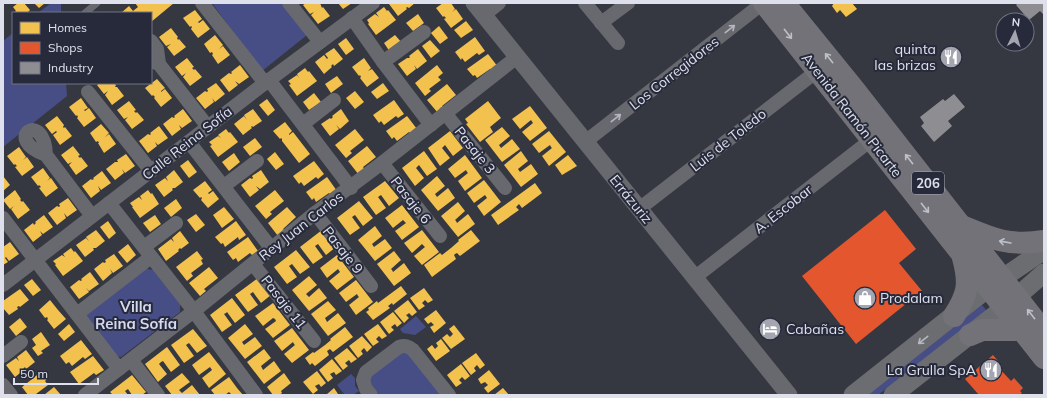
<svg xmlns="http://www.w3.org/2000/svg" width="1047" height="398" font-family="Mulish,sans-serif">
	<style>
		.green { fill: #474e85 }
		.homes { fill: #f2c14e }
		.shops { fill: #e4572e }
		.industry { fill: #8d8d92 }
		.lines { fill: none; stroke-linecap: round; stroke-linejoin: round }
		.service { stroke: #68696e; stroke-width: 7 }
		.minor { stroke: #68696e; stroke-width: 14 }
		.tertiary { stroke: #68696e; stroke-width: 17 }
		.secondary { stroke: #6c6d71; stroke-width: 19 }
		.trunk { stroke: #727278; stroke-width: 22 }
		.oneway { stroke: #b5b7c0 }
		.oneway2 { stroke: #bec0c9 }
		.oneway3 { stroke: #b6b8c1 }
		.labels { text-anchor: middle; stroke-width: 4; stroke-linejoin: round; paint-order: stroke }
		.shield { fill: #272a3b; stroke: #a7aab7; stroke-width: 1 }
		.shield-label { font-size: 13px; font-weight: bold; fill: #dee1ec }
		.poi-label { font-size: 14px; fill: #dee1ec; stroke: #272a3b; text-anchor: end }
		.street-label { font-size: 14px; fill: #dee1ec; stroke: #272a3b }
		.neighbourhood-label { font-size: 15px; font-weight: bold; fill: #d6daf0; stroke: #272a3b }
	</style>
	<rect width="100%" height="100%" fill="#363841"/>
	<!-- green -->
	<g class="green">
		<polygon points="51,3 61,3 61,13 38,13"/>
		<polygon points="212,3 283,3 307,35 262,71"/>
		<polygon points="13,33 13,83 66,83 67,96 3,147 3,41"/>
		<polygon points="144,268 153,270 180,304 180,312 121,357 114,356 86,320 86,312"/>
		<polygon points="982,305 987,311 878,395 867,395"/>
		<polygon points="416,316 426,327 415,335 403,333 400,329"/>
		<polygon points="403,350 411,352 444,395 380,395 373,387 370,380 372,374"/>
		<polygon points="351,374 355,378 355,386 359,391 353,395 345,395 337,385"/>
	</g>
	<!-- homes -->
	<g class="homes">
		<polygon points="18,3 24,3 30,10 27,13 13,13 16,11 13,7"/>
		<polygon points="34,3 45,3 39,8"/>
		<polygon points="135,3 174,3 151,22 151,13 121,13 129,6 133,11 138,7"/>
		<polygon points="306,3 320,3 322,8 323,7 330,16 318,24 311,15 314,12 310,14 303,5"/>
		<polygon points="338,3 352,3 343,9"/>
		<polygon points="391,3 415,3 409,8 407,7 406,8 407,9 398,16 389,4"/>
		<polygon points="443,3 451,3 455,9 452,12 456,9 463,19 451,28 444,19 446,18 444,16 443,17 436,8"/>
		<polygon points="834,3 852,3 857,9 846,17 840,10 837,13 832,6"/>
		<polygon points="384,7 387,11 388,10 396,20 376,35 368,24 369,23 367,20 375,14 379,17 376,13"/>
		<polygon points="195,10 202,19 198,22 199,23 203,20 210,29 198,38 191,29 192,27 191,26 190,27 183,18"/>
		<polygon points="418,14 424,23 413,31 406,23"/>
		<polygon points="466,21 473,30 461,38 454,30"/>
		<polygon points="439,26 448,38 440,44 431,33"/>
		<polygon points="171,28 178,37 177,38 178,40 179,39 186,47 174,56 167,47 171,44 166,46 159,37"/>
		<polygon points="215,35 223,45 219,49 223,46 230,55 218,64 212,55 213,54 212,52 210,53 204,44"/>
		<polygon points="395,35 402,43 390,52 384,43"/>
		<polygon points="475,37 485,51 479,55 477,53 465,62 462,58 461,60 455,52"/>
		<polygon points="346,38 354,49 346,55 338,44"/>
		<polygon points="430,40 440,51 431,58 422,46"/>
		<polygon points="334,48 343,59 334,66 333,64 331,66 332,67 324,74 315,62 324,55 327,59 328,58 325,54"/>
		<polygon points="418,49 427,61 417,69 414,65 416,69 407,76 398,64 407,58 409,58 410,57 409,56"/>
		<polygon points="488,54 498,67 491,72 490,69 477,78 475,75 473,76 467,69"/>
		<polygon points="187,58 194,67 192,68 194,70 195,69 202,77 190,86 183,77 186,73 182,76 175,67"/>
		<polygon points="364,58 371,68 368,71 372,69 379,78 367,87 360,78 361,77 360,75 359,76 352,67"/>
		<polygon points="240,65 249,77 239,84 235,81 238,85 229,92 220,80 229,73 231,74 232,73 231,72"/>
		<polygon points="437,65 443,73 438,77 441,80 429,89 431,91 425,96 415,83"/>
		<polygon points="305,68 308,72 309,71 317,81 297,96 289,85 291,84 288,81 297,75 299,78 297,74"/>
		<polygon points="337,76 343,84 331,93 325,84"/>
		<polygon points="157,79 165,88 161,91 161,92 165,89 172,98 161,107 154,98 155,97 153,95 152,96 145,88"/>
		<polygon points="100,83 114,83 116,85 115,87 117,87 124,96 112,105 105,95 108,91 104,94 97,85"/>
		<polygon points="216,83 225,94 215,102 212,98 214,102 205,109 196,98 205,91 207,92 208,91 207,89"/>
		<polygon points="383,83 389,91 377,99 371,92"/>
		<polygon points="447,84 456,95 442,106 444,108 438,113 427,100"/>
		<polygon points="355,91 364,102 355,109 346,98"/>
		<polygon points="314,93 321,102 309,110 303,102"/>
		<polygon points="81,98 88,108 84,110 85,111 89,108 96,118 84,127 77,118 78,117 77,115 76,116 69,107"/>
		<polygon points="267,99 275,110 268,116 259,105"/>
		<polygon points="394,100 404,114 398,118 396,116 384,125 381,121 379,123 373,115"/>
		<polygon points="129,101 136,110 134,111 136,113 137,112 144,120 132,129 125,120 128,117 124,119 117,110"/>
		<polygon points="488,101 501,118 490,127 493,132 480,142 466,124 468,123 465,119"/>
		<polygon points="530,106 547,128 530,141 522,132 533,123 531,120 520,129 512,119"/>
		<polygon points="183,109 192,121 182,128 179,125 181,129 172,136 163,124 172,117 174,118 175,117 174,116"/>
		<polygon points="253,109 262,121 253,127 252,126 251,127 252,128 243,135 234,124 244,116 247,120 244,115"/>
		<polygon points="341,109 349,121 340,129 336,125 339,129 330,136 321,124 330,118 331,119 333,117 332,116"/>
		<polygon points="57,116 64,125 63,127 64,128 65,127 72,136 60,145 53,135 57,132 56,131 52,134 45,125"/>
		<polygon points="407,116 417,129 411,134 409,132 397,141 394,137 392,139 386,131"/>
		<polygon points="285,122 292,131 289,134 289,135 293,132 310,154 299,163 282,141 282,139 281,138 280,139 273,131"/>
		<polygon points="101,124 109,133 105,137 109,134 116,144 104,153 98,143 99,143 98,141 96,142 90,133"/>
		<polygon points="159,126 168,138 158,145 155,142 157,146 148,153 139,141 148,134 150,135 151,134 150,133"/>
		<polygon points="502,127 510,136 499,145 501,148 512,139 520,149 502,162 485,140"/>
		<polygon points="226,129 229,133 230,132 238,142 218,157 210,146 212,145 209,142 218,136 221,138 218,135"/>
		<polygon points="355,129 364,140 350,151 352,153 346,158 335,145"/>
		<polygon points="450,131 463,148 453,156 445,145 442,148 450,158 440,166 428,148"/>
		<polygon points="549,131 566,152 549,166 542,156 552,148 551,147 550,145 539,153 532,144"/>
		<polygon points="255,138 262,147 250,156 243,147"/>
		<polygon points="73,146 80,155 78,156 80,158 81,157 88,166 76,175 69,165 72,162 68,164 61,155"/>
		<polygon points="367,146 376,157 363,167 365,170 359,175 348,161"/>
		<polygon points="19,147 26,157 23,160 27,157 34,167 22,176 15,167 17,166 15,164 14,165 7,156"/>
		<polygon points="424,151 437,169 427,176 419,165 416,168 424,178 415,186 402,168"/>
		<polygon points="521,151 528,161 518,169 520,172 531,164 538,174 521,187 504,165"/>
		<polygon points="275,152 284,164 276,170 267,159"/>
		<polygon points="234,153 240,162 229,171 222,162"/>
		<polygon points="126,154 135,166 125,173 122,169 124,173 115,180 106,169 115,162 118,162 117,160"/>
		<polygon points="465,155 482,178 465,191 458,181 468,173 467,172 466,170 455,178 448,169"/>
		<polygon points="568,155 577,166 562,175 555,165"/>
		<polygon points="188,160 197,172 189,178 180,166"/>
		<polygon points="314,161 324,174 318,179 316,177 304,186 301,182 299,184 293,176"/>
		<polygon points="43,168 50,178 47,181 51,178 58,188 46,197 39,188 41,187 39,185 38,186 31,177"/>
		<polygon points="174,170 183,182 175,188 173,188 172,189 173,190 164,197 155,185 165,178 168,181 166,177"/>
		<polygon points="261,170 269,182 260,189 256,186 259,190 250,197 241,185 250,178 252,179 253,178 252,176"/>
		<polygon points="102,171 111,183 101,190 98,186 100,191 91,198 82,186 91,179 92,180 94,179 93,178"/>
		<polygon points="3,176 10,185 3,191"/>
		<polygon points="437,176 445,186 435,194 437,197 448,188 455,198 438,211 421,190"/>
		<polygon points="327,177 337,191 331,195 329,193 316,202 314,198 312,200 306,192"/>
		<polygon points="484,180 501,202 484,216 477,206 487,198 485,195 474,203 467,193"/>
		<polygon points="205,181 212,190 208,193 209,194 213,191 219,199 208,208 201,200 202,198 201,197 200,198 193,190"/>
		<polygon points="385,181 399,198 389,206 381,195 378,197 386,208 376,215 363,197"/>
		<polygon points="535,183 542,193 522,208 519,204 516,207 519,210 498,225 491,215"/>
		<polygon points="15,190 21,199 20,200 22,202 23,201 30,210 18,219 11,209 14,206 10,209 3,200"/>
		<polygon points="148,190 151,194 152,193 159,204 140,218 132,207 133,207 130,203 139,197 142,200 140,196"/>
		<polygon points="275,190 284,201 270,212 272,214 266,219 255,206"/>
		<polygon points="68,198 77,210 67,217 64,213 66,218 57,225 48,213 57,206 59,207 60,206 59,204"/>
		<polygon points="176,199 182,208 171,217 164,208"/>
		<polygon points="359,201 373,218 363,226 355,215 352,217 360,228 350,235 337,218"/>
		<polygon points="458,202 465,211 455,220 456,221 457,223 468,214 475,224 458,237 441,216"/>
		<polygon points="402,205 419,227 402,240 395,231 406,223 403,220 393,228 385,218"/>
		<polygon points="224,207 234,219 222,228 213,215"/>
		<polygon points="287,207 296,217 283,229 285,231 278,236 268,223"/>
		<polygon points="196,214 205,225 196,232 187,220"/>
		<polygon points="44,215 53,227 43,234 40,231 42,235 33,242 24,230 33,223 34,225 36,223 35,222"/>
		<polygon points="155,215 161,224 150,232 143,223"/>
		<polygon points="108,221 116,233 109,239 100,227"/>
		<polygon points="236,221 246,235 239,240 238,237 225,247 223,243 221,244 215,237"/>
		<polygon points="375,226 382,236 372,244 374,247 385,239 392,248 375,261 358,240"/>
		<polygon points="96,230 105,241 96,248 93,248 94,250 85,257 76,245 86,238 89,241 86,237"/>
		<polygon points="322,230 336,247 326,255 318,244 315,246 323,257 313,264 300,247"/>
		<polygon points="422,230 439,252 422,265 414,256 425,247 422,244 412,253 404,243"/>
		<polygon points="471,230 480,241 460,256 457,253 455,254 454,255 456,259 432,277 424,265 440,253 442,255 451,248 459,241 458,240"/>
		<polygon points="180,231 189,243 181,249 180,248 178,250 179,251 166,261 158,249 171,239 174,242 172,238"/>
		<polygon points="248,237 258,251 252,255 250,253 238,262 236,258 233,260 227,252"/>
		<polygon points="10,242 19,254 9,261 6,257 5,258 8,262 3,265 3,247"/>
		<polygon points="128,244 136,255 127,263 118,252"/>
		<polygon points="71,248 74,252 75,251 83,261 63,276 55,265 56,264 53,261 62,255 65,257 63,254"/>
		<polygon points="296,250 310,267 300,274 292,264 289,266 297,277 287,284 274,267"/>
		<polygon points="197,251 203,259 201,260 203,264 191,273 193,276 187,281 176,267"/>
		<polygon points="394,251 401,260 391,269 392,270 393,272 404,263 411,273 394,286 377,264"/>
		<polygon points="114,254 123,266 113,273 110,269 112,273 103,281 94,269 103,262 104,263 106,262 105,260"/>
		<polygon points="337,255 354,277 337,290 329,281 340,272 338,269 327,278 320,268"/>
		<polygon points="209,267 218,278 204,289 206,291 200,296 189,283"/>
		<polygon points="90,272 99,284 89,291 86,288 89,292 79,299 70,287 79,280 81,281 82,280 81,279"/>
		<polygon points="309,276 317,285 306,294 309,297 319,288 327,298 309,311 292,290"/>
		<polygon points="258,278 271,295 261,303 253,292 250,294 258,305 248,312 235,295"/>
		<polygon points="32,279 41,290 33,296 24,285"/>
		<polygon points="356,280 373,302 356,315 349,305 359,297 358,296 357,294 346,302 339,293"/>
		<polygon points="401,286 407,294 393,305 392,303 388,306 390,308 373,320 366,312 369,310 368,308 377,301 378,303"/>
		<polygon points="424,288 433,300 428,303 425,300 422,303 425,306 419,310 410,298"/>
		<polygon points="20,289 29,300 20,307 19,306 17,307 18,309 9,315 3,308 3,301 10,296 13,299 10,296"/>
		<polygon points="232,298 245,315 235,323 227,312 226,313 224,314 232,325 222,332 210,315"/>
		<polygon points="50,300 58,310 54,313 58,310 66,319 54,329 47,320 48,319 47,317 45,318 39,310"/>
		<polygon points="408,300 417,312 412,316 409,313 408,314 406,315 409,318 404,323 394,311"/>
		<polygon points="328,301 336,310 325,318 327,322 338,313 346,323 328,336 311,314"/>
		<polygon points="273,303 290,325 273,338 265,329 276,321 275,319 273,318 263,326 255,316"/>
		<polygon points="436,310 446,323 434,333 430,327 434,325 431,322 428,324 424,319"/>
		<polygon points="393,312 402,323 397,327 395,324 391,327 394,330 389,334 380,322"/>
		<polygon points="20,318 27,327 16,336 9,327"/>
		<polygon points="69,324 75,332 64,341 58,334"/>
		<polygon points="245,324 253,334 242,342 244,345 255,337 262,346 245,359 228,338"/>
		<polygon points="378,324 387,336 382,339 379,336 376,339 379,342 373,346 364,334"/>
		<polygon points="454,325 465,339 451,349 442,338 447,334 450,337 453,334 449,329"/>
		<polygon points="345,327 353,337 333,352 330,349 327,351 329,355 315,366 312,363 310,365 305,358 313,352 314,353 325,345 331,340 330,339"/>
		<polygon points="292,328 309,350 292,363 284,354 295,345 294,344 293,342 282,351 274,341"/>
		<polygon points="193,329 207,346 197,353 189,343 186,345 194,356 184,363 171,345"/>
		<polygon points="41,332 50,345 41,351 43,353 38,356 32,348 36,345 32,339"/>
		<polygon points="362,336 372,347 367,352 364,348 361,351 363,354 358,358 349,346"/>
		<polygon points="441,339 450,351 436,361 427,349 432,345 435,349 438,346 436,343"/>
		<polygon points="81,340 92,354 85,359 83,357 72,366 69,362 66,364 60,356"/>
		<polygon points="167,347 180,365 171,372 163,361 161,362 159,364 167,374 158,382 145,364"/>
		<polygon points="347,348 357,359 351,363 349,360 345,363 348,366 343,370 334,358"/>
		<polygon points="264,349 271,358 261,366 263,370 274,361 281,371 264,384 247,362"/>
		<polygon points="26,350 35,362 26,369 25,367 23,369 24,370 15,377 6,365 16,358 19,361 17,357"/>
		<polygon points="209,352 226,374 209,388 202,378 212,370 210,367 199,375 192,365"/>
		<polygon points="476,353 485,365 480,369 477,365 474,368 476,371 471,375 462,363"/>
		<polygon points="93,356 104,370 96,375 94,373 79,384 70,372"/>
		<polygon points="332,359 342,371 336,375 334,372 330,374 333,378 328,382 319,370"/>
		<polygon points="461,364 470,376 465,380 462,377 459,380 462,383 456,387 447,375"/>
		<polygon points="489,370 500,384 488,393 484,388 488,385 485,382 481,384 478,379"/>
		<polygon points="317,371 326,383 321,387 319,384 315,386 318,390 313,394 303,382"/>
		<polygon points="41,372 47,379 45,381 48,385 36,394 37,395 28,395 22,387"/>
		<polygon points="182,373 190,382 179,390 182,393 192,385 200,395 172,395 165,386"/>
		<polygon points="284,373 291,383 281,391 282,393 279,395 273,395 267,387"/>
		<polygon points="132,375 146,392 142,395 132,395 128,389 125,391 128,395 113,395 110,392"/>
		<polygon points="229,377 237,388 243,395 232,395 229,392 225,395 215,395 211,390"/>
		<polygon points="54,387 61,395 44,395"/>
		<polygon points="334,388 338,394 336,395 326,395"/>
		<polygon points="503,388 509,395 494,395"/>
	</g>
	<!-- shops -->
	<g class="shops">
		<polygon points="885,210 916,249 899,263 922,291 856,344 802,276"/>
		<polygon points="993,355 1002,366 999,368 1011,381 1014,378 1023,388 1020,391 1022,393 1019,395 979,395 965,379"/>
	</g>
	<!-- industry -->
	<g class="industry">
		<polygon points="1018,3 1044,3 1044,15 1040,11 1029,20 1016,5"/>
		<polygon points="954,94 965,107 948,121 952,126 934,142 921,126 924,123 920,117 943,99 945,101"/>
	</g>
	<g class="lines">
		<!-- service -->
		<polyline class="service" points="85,13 97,3"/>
		<!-- minor -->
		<g class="minor">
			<polyline points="202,3 265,83"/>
			<polyline points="289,3 320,42"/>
			<polyline points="585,3 618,43"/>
			<polyline points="484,15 499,3"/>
			<polyline points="352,18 383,62 431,125"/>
			<polyline points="601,23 628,3"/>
			<polyline points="151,41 157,49 159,64"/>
			<polyline points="151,61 159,64 208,127"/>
			<polyline points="383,62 424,32"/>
			<polyline points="269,80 351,188"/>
			<polyline points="88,92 151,171"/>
			<polyline points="445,113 505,188"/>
			<polyline points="303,124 334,100"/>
			<polyline points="189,142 271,248"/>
			<polyline points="585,142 763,3"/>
			<path d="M 46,155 C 1,139 44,108 46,155 L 92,216"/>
			<polyline points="382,163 440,236"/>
			<polyline points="224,186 257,161"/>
			<polyline points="109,203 190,306 256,395"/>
			<polyline points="639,209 817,71"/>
			<polyline points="315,213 371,286"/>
			<polyline points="3,218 119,369"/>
			<polyline points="144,247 176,223"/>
			<polyline points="253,264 314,341"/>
			<polyline points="694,278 871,140"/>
			<polyline points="3,285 265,83 373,3"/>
			<polyline points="77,314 151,257"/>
			<polyline points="3,356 21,342"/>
			<polyline points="131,360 158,395"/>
			<polyline points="3,385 11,395"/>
			<polyline points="85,395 194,311 315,213 382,163 517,57"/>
			<path d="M 371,395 L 366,389 L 363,380 L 366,372 L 399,347 C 405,345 408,346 413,350 L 449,395"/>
		</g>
		<!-- tertiary -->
		<polyline class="tertiary" points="474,3 789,395"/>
		<!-- secondary -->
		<g class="secondary">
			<polyline points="853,395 988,288 1044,250"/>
			<polyline points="893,395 1004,308 1044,273"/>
		</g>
		<!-- trunk -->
		<g class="trunk">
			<polyline points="764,3 1044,358"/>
			<polyline points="784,3 853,88 1044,332"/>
			<path d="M 964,227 C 995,240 1010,246 1044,241"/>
			<path d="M 954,316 C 968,294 970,284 963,258"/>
			<polyline points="970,335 982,330 1021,330"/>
		</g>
	</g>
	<!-- one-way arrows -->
	<defs><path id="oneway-shaft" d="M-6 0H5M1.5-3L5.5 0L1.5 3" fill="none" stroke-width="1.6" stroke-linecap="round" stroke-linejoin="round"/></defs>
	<g class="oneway">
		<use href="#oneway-shaft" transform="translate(730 29) rotate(-38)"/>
		<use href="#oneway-shaft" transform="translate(616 118) rotate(-38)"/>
	</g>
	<g class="oneway2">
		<use href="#oneway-shaft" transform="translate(788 34) rotate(52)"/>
		<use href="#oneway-shaft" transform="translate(829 58) rotate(-129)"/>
		<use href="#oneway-shaft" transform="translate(909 159) rotate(-128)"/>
		<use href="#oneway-shaft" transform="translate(925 208) rotate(52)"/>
		<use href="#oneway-shaft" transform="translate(1005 242) rotate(-170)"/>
		<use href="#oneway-shaft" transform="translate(1031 314) rotate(-128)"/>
	</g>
	<use class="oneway3" href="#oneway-shaft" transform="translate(923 340) rotate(142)"/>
	<!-- icons -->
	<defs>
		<g id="restaurant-disc" transform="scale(1.15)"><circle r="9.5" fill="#a3a6b0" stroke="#272a3b"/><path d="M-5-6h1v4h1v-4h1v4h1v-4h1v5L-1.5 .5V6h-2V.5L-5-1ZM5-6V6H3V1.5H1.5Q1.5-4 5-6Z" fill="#fff"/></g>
		<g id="shop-disc" transform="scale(1.15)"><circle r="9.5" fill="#a3a6b0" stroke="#272a3b"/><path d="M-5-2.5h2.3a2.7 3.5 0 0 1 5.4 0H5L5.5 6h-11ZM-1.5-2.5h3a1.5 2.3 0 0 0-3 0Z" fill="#fff"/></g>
		<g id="hotel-disc" transform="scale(1.15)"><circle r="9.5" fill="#a3a6b0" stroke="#272a3b"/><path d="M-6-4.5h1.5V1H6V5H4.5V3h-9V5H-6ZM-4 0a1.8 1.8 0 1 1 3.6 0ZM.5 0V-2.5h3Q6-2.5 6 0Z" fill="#fff"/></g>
	</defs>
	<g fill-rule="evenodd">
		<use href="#restaurant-disc" x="951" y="57"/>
		<use href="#shop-disc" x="865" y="298"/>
		<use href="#hotel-disc" x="770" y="329"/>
		<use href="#restaurant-disc" x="991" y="370"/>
	</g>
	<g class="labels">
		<!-- shield labels -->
		<rect class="shield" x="912" y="172" width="32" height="22" rx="3"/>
		<g class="shield-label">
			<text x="928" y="188">206</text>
		</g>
		<!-- poi labels -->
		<g class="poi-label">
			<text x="936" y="54">quinta<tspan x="936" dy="16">las brizas</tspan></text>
			<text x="880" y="303" text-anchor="start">Prodalam</text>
			<text x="786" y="334" text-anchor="start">Cabañas</text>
			<text x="976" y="375">La Grulla SpA</text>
		</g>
		<!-- street labels -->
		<g class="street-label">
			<text transform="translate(674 73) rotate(-38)" y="5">Los Corregidores</text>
			<text transform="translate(852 115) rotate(52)" y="5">Avenida Ramón Picarte</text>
			<text transform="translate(728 140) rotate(-38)" y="5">Luis de Toledo</text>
			<text transform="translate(187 143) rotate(-38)" y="5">Calle Reina Sofía</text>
			<text transform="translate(475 150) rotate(51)" y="5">Pasaje 3</text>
			<text transform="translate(631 199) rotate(51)" y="5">Errázuriz</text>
			<text transform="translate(411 200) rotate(52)" y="5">Pasaje 6</text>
			<text transform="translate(783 209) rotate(-38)" y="5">A. Escobar</text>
			<text transform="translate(301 226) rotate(-38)" y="5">Rey Juan Carlos</text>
			<text transform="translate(343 250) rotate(52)" y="5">Pasaje 9</text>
			<text transform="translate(284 302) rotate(52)" y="5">Pasaje 11</text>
		</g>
		<!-- neighbourhood labels -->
		<g class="neighbourhood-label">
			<text x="136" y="312">Villa<tspan x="136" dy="17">Reina Sofía</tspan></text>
		</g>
	</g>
	<!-- border -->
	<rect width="1047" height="398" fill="none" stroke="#dee1ec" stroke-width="8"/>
	<!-- legend -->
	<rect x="12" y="12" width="140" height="72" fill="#272a3b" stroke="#707382"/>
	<rect x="20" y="22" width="20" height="12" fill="#f2c14e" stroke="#707382"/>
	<text x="48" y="32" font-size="12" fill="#dee1ec">Homes</text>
	<rect x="20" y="42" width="20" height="12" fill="#e4572e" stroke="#707382"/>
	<text x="48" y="52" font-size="12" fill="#dee1ec">Shops</text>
	<rect x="20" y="62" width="20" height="12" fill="#8d8d92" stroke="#707382"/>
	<text x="48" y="72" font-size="12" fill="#dee1ec">Industry</text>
	<!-- north arrow -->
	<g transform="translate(1015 32) rotate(5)"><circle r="19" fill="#272a3b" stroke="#707382"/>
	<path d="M0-3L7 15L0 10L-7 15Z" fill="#a3a6b0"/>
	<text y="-6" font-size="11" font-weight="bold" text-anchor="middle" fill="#dee1ec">N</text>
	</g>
	<!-- scale -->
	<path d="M14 378v6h84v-6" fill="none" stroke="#dee1ec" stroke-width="2"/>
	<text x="20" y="378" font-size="12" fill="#dee1ec" stroke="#272a3b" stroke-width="3" paint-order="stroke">50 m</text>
</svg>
